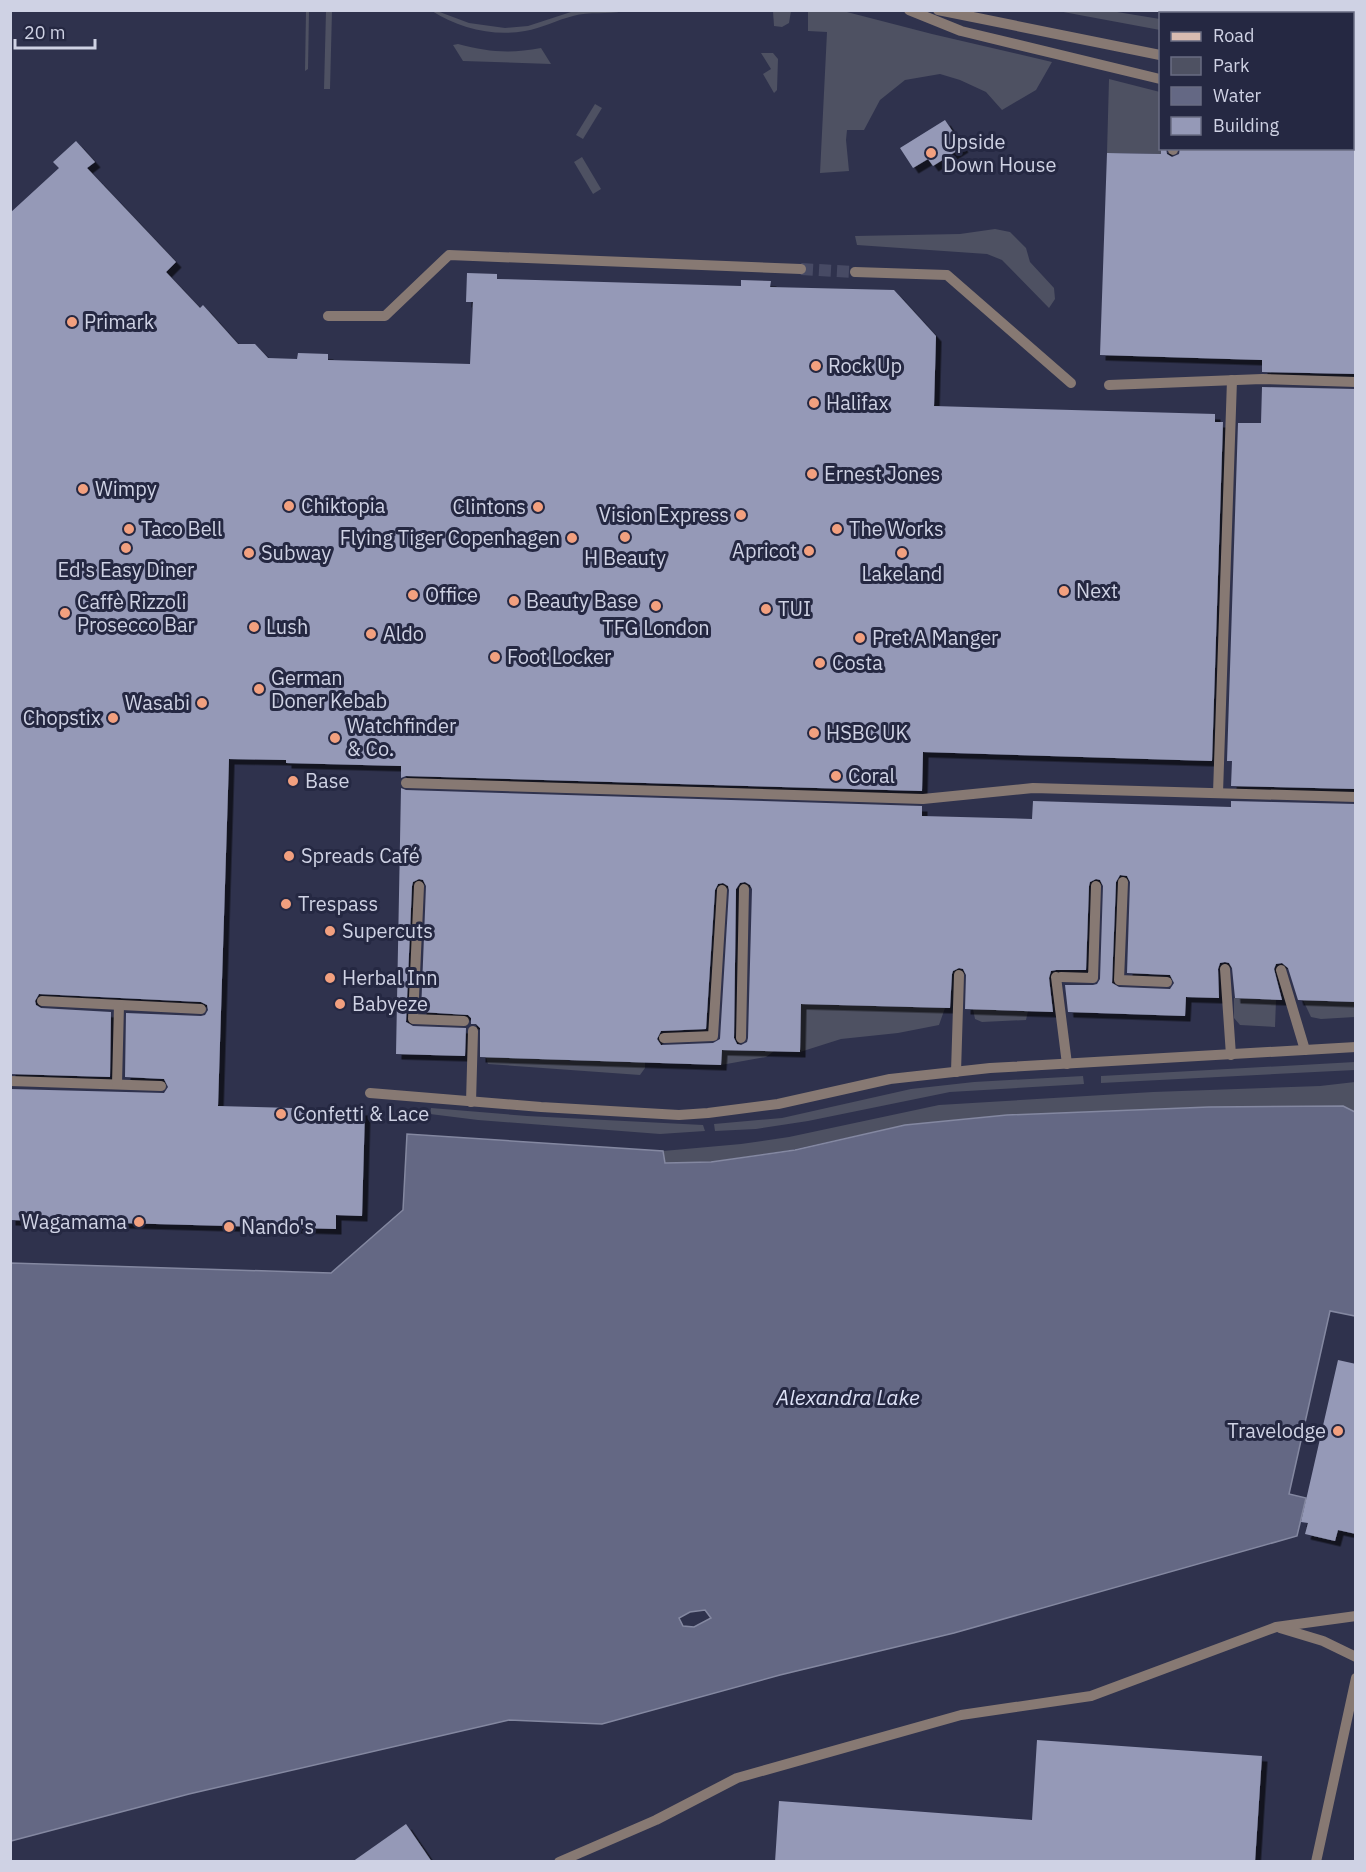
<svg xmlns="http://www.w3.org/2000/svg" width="1366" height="1872" font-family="'IBM Plex Sans',sans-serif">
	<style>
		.green { fill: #4e5162 }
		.water { fill: #646884; stroke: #8488a1; stroke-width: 1.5; fill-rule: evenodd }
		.building { fill: #9599b7; fill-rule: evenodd; filter: url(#shadow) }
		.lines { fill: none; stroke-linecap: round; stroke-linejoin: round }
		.street-tunnel { stroke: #474a64; stroke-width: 12; stroke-dasharray: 12 6; stroke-linecap: butt }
		.lane { stroke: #877973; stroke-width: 10 }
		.primary { stroke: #d9bcb1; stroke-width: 15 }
		.poi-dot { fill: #f2a07f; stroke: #252842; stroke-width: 2 }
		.labels { text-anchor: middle; stroke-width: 6; stroke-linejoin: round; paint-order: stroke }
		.poi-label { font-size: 20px; fill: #cfd2e4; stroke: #252842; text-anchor: start }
		.water-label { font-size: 21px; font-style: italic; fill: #dee2f7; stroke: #252842 }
	</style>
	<defs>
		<filter id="shadow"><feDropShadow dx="5.5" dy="5.5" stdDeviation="0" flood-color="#0009"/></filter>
	</defs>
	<rect width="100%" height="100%" fill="#2f324d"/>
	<!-- green -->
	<g class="green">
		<polygon points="306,11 309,11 308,69 305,71"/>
		<polygon points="326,11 332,11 330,89 324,89"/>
		<path d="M 432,11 L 437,11 L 469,23 L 505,28 L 528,26 L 574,11 L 623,11 C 608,15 589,11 573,16 C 557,20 542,28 525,31 C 494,37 458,28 432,11 Z"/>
		<polygon points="773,11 791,11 789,23 782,27 774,26"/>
		<polygon points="808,11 843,11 932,34 1052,62 1036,90 1002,110 986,92 960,80 940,74 905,80 880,100 864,130 847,130 846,140 849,171 820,173 827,32 808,31"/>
		<polygon points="1058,11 1111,11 1160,19 1160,30"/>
		<path d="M 458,44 C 489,52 509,54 541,48 L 551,64 L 463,61 L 453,45 Z"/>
		<polygon points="761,53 773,53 778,59 777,90 774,93 763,74 771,69"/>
		<polygon points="1109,79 1160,92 1161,154 1107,153"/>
		<polygon points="595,104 602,108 583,139 576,135"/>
		<polygon points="582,157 601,189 593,194 574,162"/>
		<polygon points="995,229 1010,232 1026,248 1030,262 1054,288 1055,299 1049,308 1002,260 987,254 857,245 855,236 960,234"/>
		<polygon points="1234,998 1276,1000 1275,1027 1240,1025 1234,1018"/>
		<polygon points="1303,1000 1355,1002 1355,1017 1321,1019 1311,1017"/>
		<polygon points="801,1004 945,1008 939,1025 898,1033 841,1039 800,1052"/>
		<polygon points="973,1009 1028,1011 1026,1020 982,1022 975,1019"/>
		<polygon points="722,1050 774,1051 766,1057 721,1065"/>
		<polygon points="486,1057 645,1062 645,1068 640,1075 488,1064"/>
		<polygon points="1355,1062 1355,1070 1101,1083 1101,1076"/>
		<polygon points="1083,1076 1084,1084 950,1092 808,1121 756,1129 715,1131 714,1124 782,1118 911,1089 974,1082"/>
		<polygon points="1355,1082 1355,1112 1343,1106 1209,1107 1007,1115 905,1125 791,1150 711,1162 664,1163 663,1151 741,1144 789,1137 939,1105 1153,1092 1320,1086"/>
		<polygon points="431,1108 527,1116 703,1125 705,1131 660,1134 478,1120 430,1114"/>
	</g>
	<!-- water -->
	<path class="water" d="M 1343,1106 L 1355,1112 L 1355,1316 L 1330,1311 L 1289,1494 L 1306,1498 L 1297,1536 L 954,1633 L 780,1675 L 602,1724 L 509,1720 L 189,1794 L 11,1841 L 11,1263 L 331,1273 L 403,1210 L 407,1134 L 663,1151 L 665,1163 L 711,1162 L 795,1150 L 905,1125 L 1007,1115 L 1209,1107 ZM 705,1610 L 711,1618 L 694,1627 L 683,1626 L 679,1618 L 690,1612 Z"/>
	<!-- building -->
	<g class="building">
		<polygon points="945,120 963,147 933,166 928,159 913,168 900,148"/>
		<polygon points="76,141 95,162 87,168 176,262 166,272 200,308 203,305 238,344 255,344 268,358 297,359 298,353 328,354 328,360 470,364 473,302 466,302 467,273 497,274 497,279 741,286 741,280 771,281 770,287 894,290 936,336 934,406 1215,414 1215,422 1223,422 1212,761 923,752 922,791 406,776 401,778 401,766 286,763 286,760 229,759 218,1106 365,1110 362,1216 336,1215 336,1229 10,1220 10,1089 164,1093 168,1087 164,1079 125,1077 126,1013 201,1016 205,1015 208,1010 207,1005 201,1002 39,994 35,1001 36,1005 41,1008 111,1012 110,1077 10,1074 10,213 59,168 53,162"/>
		<polygon points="1161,148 1166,148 1167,154 1172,157 1179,154 1180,148 1356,148 1356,374 1262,372 1262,360 1100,355 1107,153 1161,154"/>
		<polygon points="1262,387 1356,389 1356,789 1231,786 1232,761 1227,761 1238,423 1261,423"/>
		<path d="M 401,788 L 406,790 L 922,806 L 922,816 L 1032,819 L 1033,801 L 1231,807 L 1231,801 L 1356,804 L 1356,1002 L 1298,1000 L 1288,968 L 1282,963 L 1276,964 L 1274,969 L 1282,1000 L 1235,998 L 1232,968 L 1229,963 L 1225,962 L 1220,963 L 1218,969 L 1219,998 L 1186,997 L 1185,1016 L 1068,1012 L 1065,985 L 1093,985 L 1097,984 L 1100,979 L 1103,886 L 1100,880 L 1096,879 L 1090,882 L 1089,886 L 1086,970 L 1056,970 L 1051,971 L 1049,978 L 1053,1012 L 965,1009 L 966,975 L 963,969 L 959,968 L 953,971 L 952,974 L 950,1008 L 801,1004 L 800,1052 L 722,1050 L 721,1065 L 480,1057 L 480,1028 L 476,1024 L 471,1024 L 471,1018 L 468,1015 L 421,1012 L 426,886 L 423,880 L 419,879 L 413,882 L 412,886 L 406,1022 L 413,1026 L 466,1028 L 465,1056 L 396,1054 ZM 1120,875 L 1127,876 L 1130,882 L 1127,973 L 1170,975 L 1174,983 L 1170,989 L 1119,987 L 1112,983 L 1116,882 ZM 745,882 L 750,885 L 752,889 L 748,1038 L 747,1042 L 741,1045 L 737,1044 L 734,1038 L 736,889 L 740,883 ZM 723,883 L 728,886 L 729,890 L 720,1039 L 713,1043 L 661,1045 L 657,1039 L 661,1031 L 706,1029 L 715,890 L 718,884 Z"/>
		<polygon points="1338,1360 1356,1364 1356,1534 1338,1530 1335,1541 1305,1534 1308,1523 1301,1522"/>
		<polygon points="1037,1740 1262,1756 1255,1862 775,1862 779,1801 1032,1820"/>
		<polygon points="406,1824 432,1862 352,1862"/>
	</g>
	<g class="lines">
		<!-- street-tunnel -->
		<polyline class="street-tunnel" points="801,269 855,272"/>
		<!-- lane -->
		<g class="lane">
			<polyline points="909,10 961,31 1160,79"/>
			<polyline points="938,10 1160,55"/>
			<polyline points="1352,96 1356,97"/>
			<polyline points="1173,150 1173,148"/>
			<polyline points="855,272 947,275 1071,383"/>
			<polyline points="328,316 385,316 449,255 801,269"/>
			<polyline points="1109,385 1262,379 1356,382"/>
			<polyline points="406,783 923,799 1033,788 1356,797"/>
			<polyline points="1218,793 1232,380"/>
			<polyline points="1123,882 1119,980 1167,982"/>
			<polyline points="419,886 413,1019 464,1021"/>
			<polyline points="1225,969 1231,1055"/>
			<polyline points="1281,970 1305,1050"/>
			<polyline points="1056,977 1067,1064"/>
			<polyline points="1061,977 1093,978 1096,886"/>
			<polyline points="42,1001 201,1009"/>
			<polyline points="664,1038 713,1036 722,890"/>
			<polyline points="741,1038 744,889"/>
			<polyline points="956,1072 959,975"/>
			<polyline points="10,1081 161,1086"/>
			<polyline points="117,1084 119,1005"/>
			<polyline points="370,1093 541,1107 679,1115 708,1113 778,1104 890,1079 990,1068 1356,1047"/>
			<polyline points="471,1102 473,1031"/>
			<polyline points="1280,1628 1323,1641 1356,1657"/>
			<polyline points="559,1862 656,1820 737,1778 961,1715 1091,1696 1276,1627 1356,1616"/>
			<polyline points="1316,1862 1356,1678"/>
		</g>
		<!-- primary -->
		<g class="primary">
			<polyline points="1251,10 1266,14"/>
			<polyline points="1312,10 1320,14"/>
			<polyline points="1352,26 1356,27"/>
		</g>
	</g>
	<!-- markers -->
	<g class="poi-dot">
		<circle cx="931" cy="153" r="6"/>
		<circle cx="72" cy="322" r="6"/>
		<circle cx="816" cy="366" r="6"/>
		<circle cx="814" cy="403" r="6"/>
		<circle cx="812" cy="474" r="6"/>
		<circle cx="83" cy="489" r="6"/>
		<circle cx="289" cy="506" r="6"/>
		<circle cx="538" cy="507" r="6"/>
		<circle cx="741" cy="515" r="6"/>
		<circle cx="129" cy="529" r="6"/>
		<circle cx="837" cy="529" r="6"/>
		<circle cx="625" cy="537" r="6"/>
		<circle cx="572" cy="538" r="6"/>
		<circle cx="126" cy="548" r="6"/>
		<circle cx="809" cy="551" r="6"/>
		<circle cx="249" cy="553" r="6"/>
		<circle cx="902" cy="553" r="6"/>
		<circle cx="1064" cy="591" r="6"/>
		<circle cx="413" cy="595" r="6"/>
		<circle cx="514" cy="601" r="6"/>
		<circle cx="656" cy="606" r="6"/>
		<circle cx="766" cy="609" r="6"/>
		<circle cx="65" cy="613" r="6"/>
		<circle cx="254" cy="627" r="6"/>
		<circle cx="371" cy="634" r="6"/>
		<circle cx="860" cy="638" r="6"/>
		<circle cx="495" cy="657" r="6"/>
		<circle cx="820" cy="663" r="6"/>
		<circle cx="259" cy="689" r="6"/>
		<circle cx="202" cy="703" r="6"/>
		<circle cx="113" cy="718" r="6"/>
		<circle cx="814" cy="733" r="6"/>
		<circle cx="335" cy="738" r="6"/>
		<circle cx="836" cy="776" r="6"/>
		<circle cx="293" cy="781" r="6"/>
		<circle cx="289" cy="856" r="6"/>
		<circle cx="286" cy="904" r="6"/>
		<circle cx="330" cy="931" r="6"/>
		<circle cx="330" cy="978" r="6"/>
		<circle cx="340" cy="1004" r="6"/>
		<circle cx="281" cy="1114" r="6"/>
		<circle cx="139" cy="1222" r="6"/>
		<circle cx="229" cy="1227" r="6"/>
		<circle cx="1338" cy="1431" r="6"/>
	</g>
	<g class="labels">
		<!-- poi labels -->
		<g class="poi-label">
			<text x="943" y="149">Upside<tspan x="943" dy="23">Down House</tspan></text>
			<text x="84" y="329">Primark</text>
			<text x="828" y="373">Rock Up</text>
			<text x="826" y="410">Halifax</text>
			<text x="824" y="481">Ernest Jones</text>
			<text x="95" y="496">Wimpy</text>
			<text x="301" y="513">Chiktopia</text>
			<text x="526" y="514" text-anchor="end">Clintons</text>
			<text x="729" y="522" text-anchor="end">Vision Express</text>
			<text x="141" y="536">Taco Bell</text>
			<text x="849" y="536">The Works</text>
			<text x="560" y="545" text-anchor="end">Flying Tiger Copenhagen</text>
			<text x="797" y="558" text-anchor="end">Apricot</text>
			<text x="261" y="560">Subway</text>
			<text x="625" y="565" text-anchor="middle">H Beauty</text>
			<text x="126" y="577" text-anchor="middle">Ed's Easy Diner</text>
			<text x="902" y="581" text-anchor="middle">Lakeland</text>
			<text x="1076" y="598">Next</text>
			<text x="425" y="602">Office</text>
			<text x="526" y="608">Beauty Base</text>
			<text x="77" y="609">Caffè Rizzoli<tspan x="77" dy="23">Prosecco Bar</tspan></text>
			<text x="778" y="616">TUI</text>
			<text x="266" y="634">Lush</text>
			<text x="656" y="635" text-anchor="middle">TFG London</text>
			<text x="383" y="641">Aldo</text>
			<text x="872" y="645">Pret A Manger</text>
			<text x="507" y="664">Foot Locker</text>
			<text x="832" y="670">Costa</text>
			<text x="271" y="685">German<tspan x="271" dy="23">Doner Kebab</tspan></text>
			<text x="190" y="710" text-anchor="end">Wasabi</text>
			<text x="101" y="725" text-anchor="end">Chopstix</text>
			<text x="347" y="733">Watchfinder<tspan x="347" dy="23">&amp; Co.</tspan></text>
			<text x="826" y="740">HSBC UK</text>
			<text x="848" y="783">Coral</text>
			<text x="305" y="788">Base</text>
			<text x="301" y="863">Spreads Café</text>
			<text x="298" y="911">Trespass</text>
			<text x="342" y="938">Supercuts</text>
			<text x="342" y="985">Herbal Inn</text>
			<text x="352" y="1011">Babyeze</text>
			<text x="293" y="1121">Confetti &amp; Lace</text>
			<text x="127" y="1229" text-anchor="end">Wagamama</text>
			<text x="241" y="1234">Nando's</text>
			<text x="1326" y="1438" text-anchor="end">Travelodge</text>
		</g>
		<!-- water labels -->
		<g class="water-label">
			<text x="848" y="1405">Alexandra Lake</text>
		</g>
	</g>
	<!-- border -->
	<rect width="1366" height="1872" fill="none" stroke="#cfd2e4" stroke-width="24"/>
	<!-- legend -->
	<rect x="1159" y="12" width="195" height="138" fill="#252842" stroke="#696c83" stroke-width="1.5"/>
	<rect x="1171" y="32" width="30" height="9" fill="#d9bcb1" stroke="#696c83" stroke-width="1.5"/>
	<text x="1213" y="42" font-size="18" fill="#cfd2e4">Road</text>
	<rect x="1171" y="57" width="30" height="18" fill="#4e5162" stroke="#696c83" stroke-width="1.5"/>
	<text x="1213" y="72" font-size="18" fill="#cfd2e4">Park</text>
	<rect x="1171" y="87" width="30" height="18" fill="#646884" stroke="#696c83" stroke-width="1.5"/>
	<text x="1213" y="102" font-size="18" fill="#cfd2e4">Water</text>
	<rect x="1171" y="117" width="30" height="18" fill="#9599b7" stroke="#696c83" stroke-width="1.5"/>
	<text x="1213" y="132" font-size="18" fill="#cfd2e4">Building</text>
	<!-- scale -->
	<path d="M15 39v9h80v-9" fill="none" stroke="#cfd2e4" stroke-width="3"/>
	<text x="24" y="39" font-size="18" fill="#cfd2e4" stroke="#252842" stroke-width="4.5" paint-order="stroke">20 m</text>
</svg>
